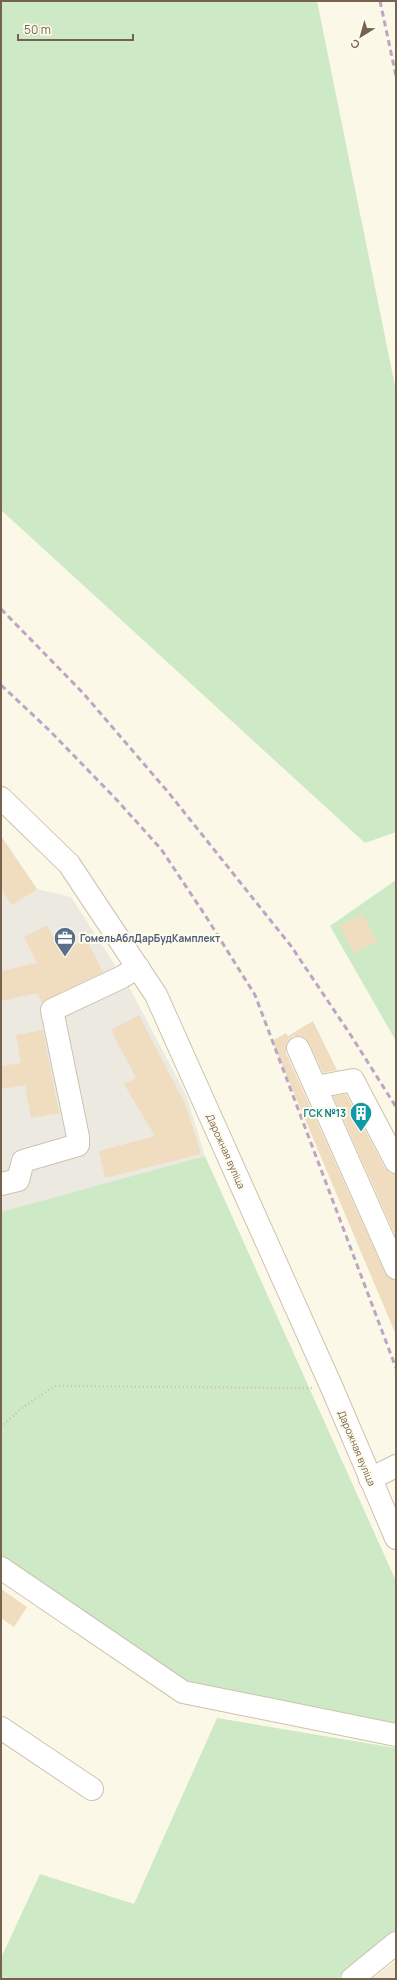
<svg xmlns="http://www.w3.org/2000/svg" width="397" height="1980" font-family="Manrope,sans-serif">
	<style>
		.residential { fill: #f3ebd6 }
		.industrial { fill: #ece9e1 }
		.green { fill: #cde9c6 }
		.building { fill: #f0ddc0 }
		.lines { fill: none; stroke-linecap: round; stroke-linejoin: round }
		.minor-casing { stroke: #cdc2ae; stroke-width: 24 }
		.path { stroke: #d5c0a3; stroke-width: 2.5; stroke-dasharray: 1 3; stroke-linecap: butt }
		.minor { stroke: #fff; stroke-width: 22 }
		.rail { stroke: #bda6c5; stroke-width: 3; stroke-dasharray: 6 4; stroke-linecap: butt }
		.labels { text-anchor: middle; stroke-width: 4; stroke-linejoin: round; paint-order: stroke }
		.service-label { font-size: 10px; font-weight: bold; fill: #4e5e75; stroke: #fefbee; text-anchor: start }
		.culture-label { font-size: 10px; font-weight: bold; fill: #0d838f; stroke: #fefbee; text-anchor: end }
		.street-label { font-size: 10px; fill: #75634d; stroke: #fefbee }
	</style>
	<rect width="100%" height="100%" fill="#fcf8e8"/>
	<!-- residential -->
	<polygon class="residential" points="396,1960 396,1979 372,1979"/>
	<!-- industrial -->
	<polygon class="industrial" points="1,836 37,889 71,897 129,987 187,1097 205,1156 1,1216"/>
	<!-- green -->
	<g class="green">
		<polygon points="1,1 317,1 396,391 396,832 365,843 1,510"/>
		<polygon points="396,880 396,1041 330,926"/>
		<polygon points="205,1156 396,1581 396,1725 190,1685 1,1555 1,1212"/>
		<polygon points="217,1718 396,1748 396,1930 337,1979 1,1979 1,1958 40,1874 134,1904"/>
	</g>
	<!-- building -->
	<g class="building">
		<polygon points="1,836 37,889 12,905 1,889"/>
		<polygon points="363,914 377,942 353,953 340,925"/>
		<polygon points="47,925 61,952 86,939 103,972 42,1002 37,993 1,1001 1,971 37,963 24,937"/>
		<polygon points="139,1015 186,1106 201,1154 105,1178 99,1151 155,1136 124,1084 136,1078 111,1030"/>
		<polygon points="313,1021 337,1070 323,1073 309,1043 306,1038 300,1036 293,1036 288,1040 286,1046 286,1053 385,1273 389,1278 396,1280 396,1335 272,1041 286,1033 288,1036"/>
		<polygon points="43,1030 59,1113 31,1118 25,1085 1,1089 1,1066 21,1063 16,1035"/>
		<polygon points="346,1094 385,1168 390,1173 396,1174 396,1237 333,1096"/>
		<polygon points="1,1589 27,1607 14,1627 1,1618"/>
	</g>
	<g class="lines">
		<!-- minor casing -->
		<g class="minor-casing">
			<g id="minor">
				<polyline points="1,798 69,864 156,995 332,1388 396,1538"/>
				<polyline points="298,1048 396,1268"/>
				<polyline points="316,1087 353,1080 396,1162"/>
				<polyline points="1,1184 18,1180 23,1161 78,1145 78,1137 52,1010 122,977 138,967"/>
				<polyline points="370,1479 396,1466"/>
				<polyline points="1,1568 183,1692 396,1735"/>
				<polyline points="1,1728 92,1789"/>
				<polyline points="352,1979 396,1943"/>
			</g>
		</g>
		<!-- path -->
		<polyline class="path" points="1,1427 22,1408 54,1386 313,1388"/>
		<!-- minor -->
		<use href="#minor" class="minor"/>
		<!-- rail -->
		<g class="rail">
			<polyline points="380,1 396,76"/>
			<polyline points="1,609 83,693 168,792 291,946 350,1034 396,1107"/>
			<polyline points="1,685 49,730 115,798 161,849 205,915 255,995 396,1368"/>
		</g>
	</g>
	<!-- icons -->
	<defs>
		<g id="office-pin" transform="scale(1.15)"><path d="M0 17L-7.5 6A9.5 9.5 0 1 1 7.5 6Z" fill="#5c6f8a" stroke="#fefbee"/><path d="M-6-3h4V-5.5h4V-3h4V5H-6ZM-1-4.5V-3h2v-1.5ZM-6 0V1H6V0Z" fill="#fff"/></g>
		<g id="building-pin" transform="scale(1.15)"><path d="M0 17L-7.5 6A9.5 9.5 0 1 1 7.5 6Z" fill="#0f9aa8" stroke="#fefbee"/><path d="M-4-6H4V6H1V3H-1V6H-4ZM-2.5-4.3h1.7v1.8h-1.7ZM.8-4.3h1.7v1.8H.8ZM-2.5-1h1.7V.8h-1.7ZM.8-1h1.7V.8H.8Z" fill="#fff"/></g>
	</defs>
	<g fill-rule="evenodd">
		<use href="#office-pin" x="65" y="938"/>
		<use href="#building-pin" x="361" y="1113"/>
	</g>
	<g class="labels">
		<!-- service labels -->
		<g class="service-label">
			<text x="80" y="942">ГомельАблДарБудКамплект</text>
		</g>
		<!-- culture labels -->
		<g class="culture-label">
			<text x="346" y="1117">ГСК №13</text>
		</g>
		<!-- street labels -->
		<g class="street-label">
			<text transform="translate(226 1151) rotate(66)" y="4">Дарожная вуліца</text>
			<text transform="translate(357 1448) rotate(67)" y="4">Дарожная вуліца</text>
		</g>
	</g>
	<!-- border -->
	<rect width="397" height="1980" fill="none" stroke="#75634d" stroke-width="4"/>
	<!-- north arrow -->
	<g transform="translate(361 36) rotate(217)" stroke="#fefbee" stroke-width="3" paint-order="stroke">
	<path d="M0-3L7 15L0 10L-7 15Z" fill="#75634d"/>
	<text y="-6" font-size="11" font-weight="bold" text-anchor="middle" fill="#75634d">С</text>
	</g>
	<!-- scale -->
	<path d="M18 34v6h115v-6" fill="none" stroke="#75634d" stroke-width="2"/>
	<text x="24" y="34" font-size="12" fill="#75634d" stroke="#fefbee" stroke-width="3" paint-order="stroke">50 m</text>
</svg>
